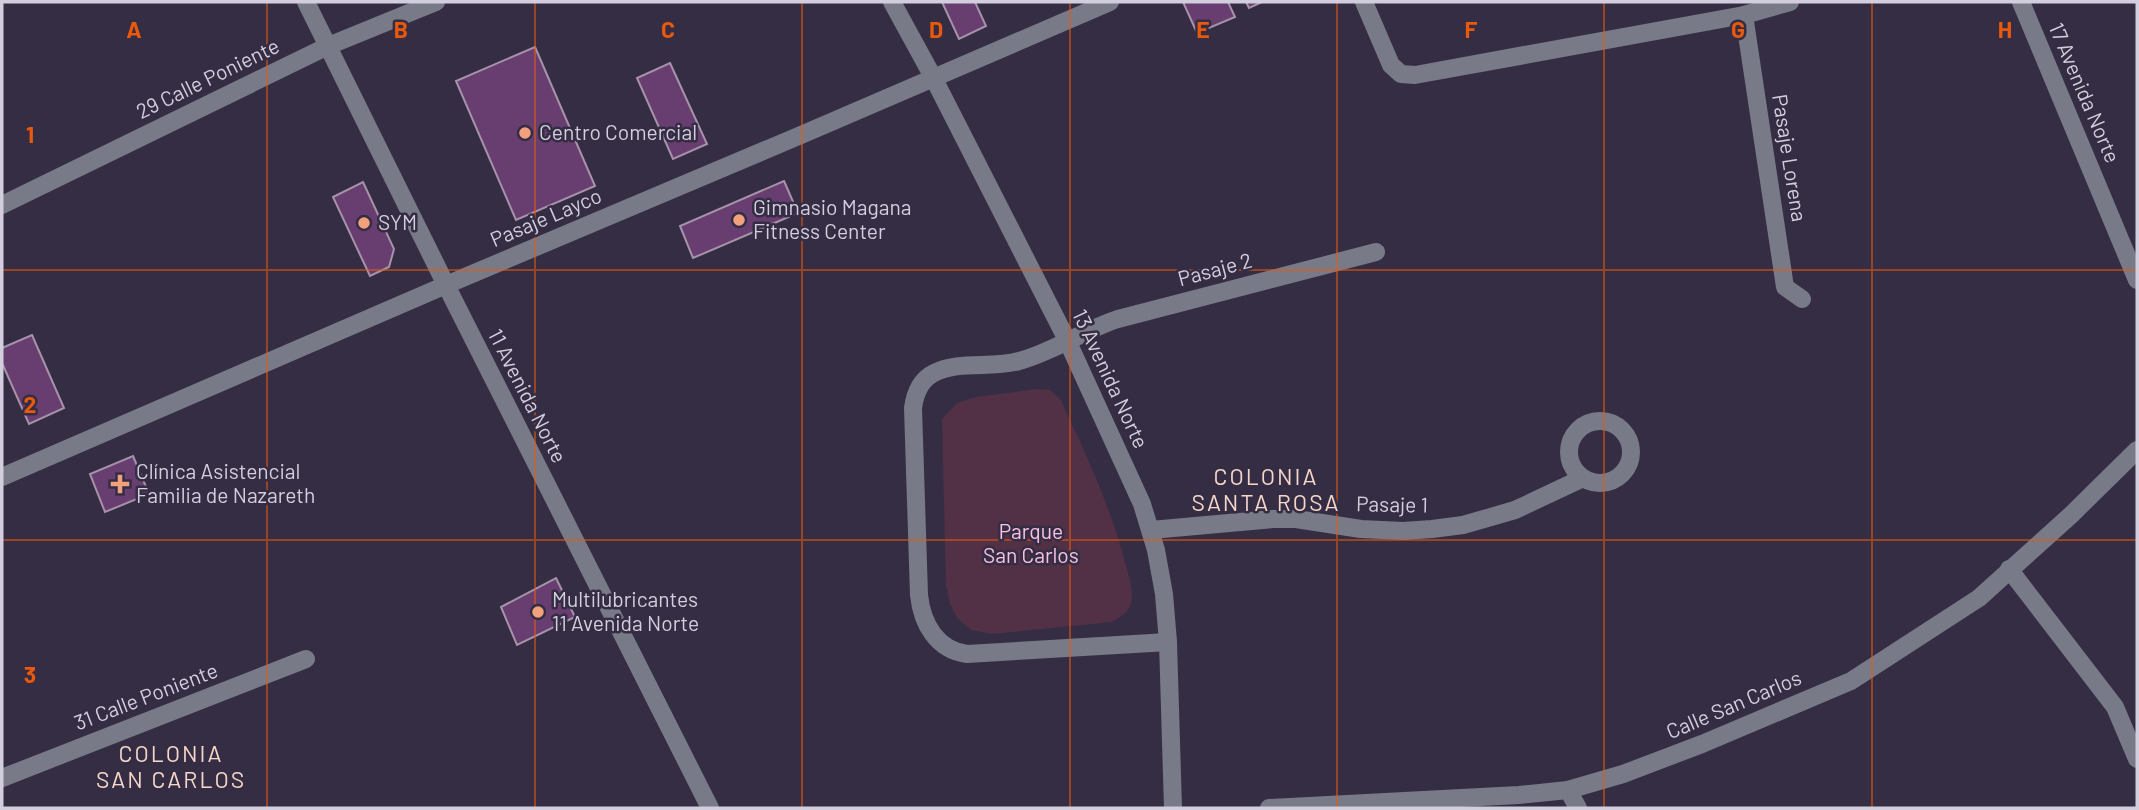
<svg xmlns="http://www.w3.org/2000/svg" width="2139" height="810" font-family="Barlow,sans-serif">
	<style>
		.green { fill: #523045 }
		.building { fill: #683e70; stroke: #a692a9; stroke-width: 2 }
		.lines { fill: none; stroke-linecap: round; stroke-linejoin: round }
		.minor { stroke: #787a87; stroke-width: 18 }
		.grid { fill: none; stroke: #e8590c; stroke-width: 2; stroke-opacity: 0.55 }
		.poi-dot { fill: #f1a17b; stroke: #352d44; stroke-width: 2.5 }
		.labels { text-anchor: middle; stroke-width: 5; stroke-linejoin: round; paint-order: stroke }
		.street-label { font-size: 21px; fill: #d3cedd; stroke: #352d44 }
		.poi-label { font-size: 21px; fill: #d3cedd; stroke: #352d44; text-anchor: start }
		.park-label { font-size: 21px; fill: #f8c1e2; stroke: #352d44 }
		.neighbourhood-label { font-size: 23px; letter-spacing: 2px; fill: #f5d6c8; stroke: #352d44 }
		.grid-label { font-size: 23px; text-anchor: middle; font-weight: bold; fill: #e8590c; stroke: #352d44; stroke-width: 5; stroke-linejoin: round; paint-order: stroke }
	</style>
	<rect width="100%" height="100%" fill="#352d44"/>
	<!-- green -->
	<path class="green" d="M 1037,389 L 1050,390 L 1060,399 C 1086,454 1111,507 1126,566 C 1129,576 1134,593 1131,603 C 1129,612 1119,618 1112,622 L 992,634 L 971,630 L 957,618 L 950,604 L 946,586 L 942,419 L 957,403 L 976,397 Z"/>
	<!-- building -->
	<g class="building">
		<polygon points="942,2 975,2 986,26 959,39"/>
		<polygon points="1183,2 1228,2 1235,17 1197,33"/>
		<polygon points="1246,2 1262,2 1249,8"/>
		<polygon points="535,47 595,186 516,220 456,81"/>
		<polygon points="670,63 707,144 673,159 637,78"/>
		<polygon points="784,181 798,213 693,258 680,226"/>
		<polygon points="363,182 394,249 389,267 370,276 333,197"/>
		<polygon points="32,335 64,408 29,424 2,363 2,348"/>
		<polygon points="133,456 149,494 105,512 90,474"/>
		<polygon points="556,578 575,617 517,645 501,607"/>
	</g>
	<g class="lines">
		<!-- minor -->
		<g class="minor">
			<polyline points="306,2 446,285 710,808"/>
			<polyline points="892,2 933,77 1067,340 1142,504 1156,550 1164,594 1168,642 1173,808"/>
			<polyline points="1364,2 1391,65 1401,74 1415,75 1744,15 1790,2"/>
			<polyline points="2021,2 2137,280"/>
			<polyline points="1744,15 1785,287 1802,299"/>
			<polyline points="2,205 328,46 436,2"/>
			<circle cx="1600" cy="452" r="31"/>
			<polyline points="2,477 446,285 801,135 1110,2"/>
			<polyline points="1151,530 1273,519 1296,519 1361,529 1403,531 1432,529 1463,525 1515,510 1583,478"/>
			<polyline points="2009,569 2115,707 2137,759"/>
			<path d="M 1168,642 L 967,654 C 937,650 922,624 919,595 L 913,408 C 915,393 920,380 934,373 C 959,360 992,369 1019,361 C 1053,352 1084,330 1118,319 L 1376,252"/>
			<polyline points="2,778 306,659"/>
			<polyline points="1568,790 1578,808"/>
			<polyline points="1269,808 1519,795 1568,790 1623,774 1702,744 1851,681 1979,598 2071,515 2137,450"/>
		</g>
	</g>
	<!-- grid -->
	<path class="grid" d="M 267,2 L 267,808M 535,2 L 535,808M 802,2 L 802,808M 1070,2 L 1070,808M 1337,2 L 1337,808M 1604,2 L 1604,808M 1872,2 L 1872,808M 2,270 L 2137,270M 2,540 L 2137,540"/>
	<!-- markers -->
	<g class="poi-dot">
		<circle cx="525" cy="133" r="7"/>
		<circle cx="739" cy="220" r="7"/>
		<circle cx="364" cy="223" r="7"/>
		<path d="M116.5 473.5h7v7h7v7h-7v7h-7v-7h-7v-7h7z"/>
		<circle cx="538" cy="612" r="7"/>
	</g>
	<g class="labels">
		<!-- street labels -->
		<g class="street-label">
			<text transform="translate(208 79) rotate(-26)" y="7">29 Calle Poniente</text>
			<text transform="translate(2084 93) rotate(67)" y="7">17 Avenida Norte</text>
			<text transform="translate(1789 158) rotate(81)" y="7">Pasaje Lorena</text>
			<text transform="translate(546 218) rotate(-23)" y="7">Pasaje Layco</text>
			<text transform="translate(1215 270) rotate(-15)" y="7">Pasaje 2</text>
			<text transform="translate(1110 379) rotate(65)" y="7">13 Avenida Norte</text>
			<text transform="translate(527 396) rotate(63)" y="7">11 Avenida Norte</text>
			<text transform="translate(1392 505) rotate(1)" y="7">Pasaje 1</text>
			<text transform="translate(146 697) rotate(-21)" y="7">31 Calle Poniente</text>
			<text transform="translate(1734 705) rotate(-23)" y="7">Calle San Carlos</text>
		</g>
		<!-- poi labels -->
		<g class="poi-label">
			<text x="539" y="140">Centro Comercial</text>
			<text x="753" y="215">Gimnasio Magana<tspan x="753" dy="24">Fitness Center</tspan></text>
			<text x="378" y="230">SYM</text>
			<text x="136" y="479">Clínica Asistencial<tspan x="136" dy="24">Familia de Nazareth</tspan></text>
			<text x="552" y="607">Multilubricantes<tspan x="552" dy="24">11 Avenida Norte</tspan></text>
		</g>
		<!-- park labels -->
		<g class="park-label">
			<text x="1031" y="539">Parque<tspan x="1031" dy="24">San Carlos</tspan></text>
		</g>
		<!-- neighbourhood labels -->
		<g class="neighbourhood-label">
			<text x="1266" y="485">COLONIA<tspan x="1266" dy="26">SANTA ROSA</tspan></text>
			<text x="171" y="762">COLONIA<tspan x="171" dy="26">SAN CARLOS</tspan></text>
		</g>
	</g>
	<g class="grid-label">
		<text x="134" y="38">A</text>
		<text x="401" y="38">B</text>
		<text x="668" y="38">C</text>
		<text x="936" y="38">D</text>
		<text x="1203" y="38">E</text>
		<text x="1471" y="38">F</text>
		<text x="1738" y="38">G</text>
		<text x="2005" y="38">H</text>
		<text x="30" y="143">1</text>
		<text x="30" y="413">2</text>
		<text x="30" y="683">3</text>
	</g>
	<!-- border -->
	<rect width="2139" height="810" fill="none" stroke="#d3cedd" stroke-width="7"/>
</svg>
